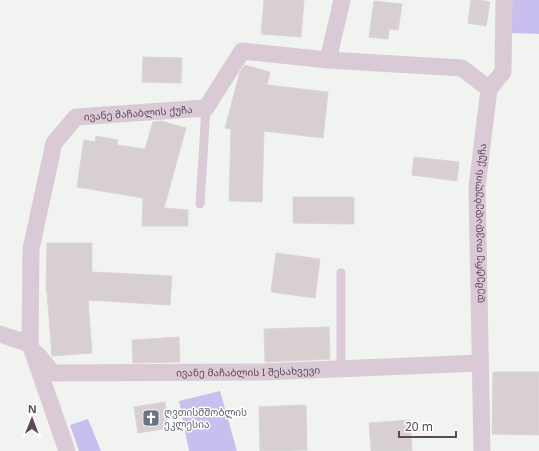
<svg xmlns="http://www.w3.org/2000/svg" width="539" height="451" font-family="'Noto Sans','Noto Sans Georgian',sans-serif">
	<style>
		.green { fill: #c9bfef }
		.building { fill: #d8cfd3; stroke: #dbd4d8 }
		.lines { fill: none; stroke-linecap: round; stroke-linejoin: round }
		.service { stroke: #dacad5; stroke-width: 9 }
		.minor { stroke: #dacad5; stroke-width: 17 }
		.labels { text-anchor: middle; stroke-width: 3; stroke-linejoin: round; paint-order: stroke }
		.street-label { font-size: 10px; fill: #5e4857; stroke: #fff }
		.worship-label { font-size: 10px; fill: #5b616d; stroke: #fff; text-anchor: start }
	</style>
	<rect width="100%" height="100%" fill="#f1f3f0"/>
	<!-- green -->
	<g class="green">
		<polygon points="512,0 539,0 539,34 511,33"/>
		<polygon points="220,391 237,451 189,451 179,401"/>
		<polygon points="88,419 101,451 79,451 70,425"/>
	</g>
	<!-- building -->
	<g class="building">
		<polygon points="264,0 304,0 301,37 261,34"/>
		<polygon points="471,0 479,0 490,2 486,26 468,23"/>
		<polygon points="374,1 402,4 398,30 389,29 388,39 369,37"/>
		<polygon points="143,57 182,58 181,83 142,82"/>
		<polygon points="245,65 270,72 267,85 328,92 323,138 264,131 262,202 229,201 231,129 225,128 240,72"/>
		<polygon points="161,121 186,128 164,208 188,210 188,226 142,226 143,198 77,187 84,140 95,142 96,136 118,140 117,145 145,149 153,122"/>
		<polygon points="414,157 459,162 457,181 412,175"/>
		<polygon points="293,197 354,197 354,224 293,223"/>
		<polygon points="47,243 92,243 92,272 172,276 170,305 88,300 92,353 52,356 47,291 46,291"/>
		<polygon points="276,253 320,259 315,298 271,292"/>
		<polygon points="329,327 330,359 265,362 264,329"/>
		<polygon points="179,337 180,362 133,363 132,340"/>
		<polygon points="493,372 539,372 539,435 492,434"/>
		<polygon points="165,402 169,428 138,433 134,407"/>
		<polygon points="306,405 307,450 260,451 259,407"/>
		<polygon points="410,420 412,451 371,451 369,423"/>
	</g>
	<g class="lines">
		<!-- service -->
		<g class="service">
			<polyline points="200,204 206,108"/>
			<polyline points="341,273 341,369"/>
		</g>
		<!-- minor -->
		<g class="minor">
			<polyline points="328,60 342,0"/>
			<polyline points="0,334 30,344"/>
			<path id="s1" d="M 37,354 L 53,373 L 263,372 L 480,363"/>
			<path id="s2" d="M 67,451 L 30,344 L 31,249 L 54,143 L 76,117 L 206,108 L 242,51 L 328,60 L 462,68 L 489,89"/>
			<path id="s3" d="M 482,451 L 477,187 L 489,89 L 503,72 L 504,0"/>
		</g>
	</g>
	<!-- icons -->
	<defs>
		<g id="church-square" transform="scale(0.9)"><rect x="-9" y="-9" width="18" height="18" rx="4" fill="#6b7280" stroke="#fff"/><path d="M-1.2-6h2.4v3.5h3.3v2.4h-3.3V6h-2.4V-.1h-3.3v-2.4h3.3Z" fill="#fff"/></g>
	</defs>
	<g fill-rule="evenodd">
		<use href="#church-square" x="151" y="418"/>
	</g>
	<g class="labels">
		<!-- street labels -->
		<g class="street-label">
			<text dy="4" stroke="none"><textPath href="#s2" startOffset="413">ივანე მაჩაბლის ქუჩა</textPath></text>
			<text dy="4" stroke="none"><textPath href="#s3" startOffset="228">დემეტრე თავდადებულის ქუჩა</textPath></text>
			<text dy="4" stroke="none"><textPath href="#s1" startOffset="220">ივანე მაჩაბლის I შესახვევი</textPath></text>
		</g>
		<!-- worship labels -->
		<g class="worship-label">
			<text x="164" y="416">ღვთისმშობლის<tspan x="164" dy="12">ეკლესია</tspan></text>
		</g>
	</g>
	<!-- north arrow -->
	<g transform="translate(32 419) rotate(1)" stroke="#ffffff" stroke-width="3" paint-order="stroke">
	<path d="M0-3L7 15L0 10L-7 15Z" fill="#5e4857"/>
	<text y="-6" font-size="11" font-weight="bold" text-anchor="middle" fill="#5e4857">N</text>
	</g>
	<!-- scale -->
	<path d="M399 431v6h57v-6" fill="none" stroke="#5e4857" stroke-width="2"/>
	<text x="405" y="431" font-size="12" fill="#5e4857" stroke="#ffffff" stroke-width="3" paint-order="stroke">20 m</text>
</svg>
